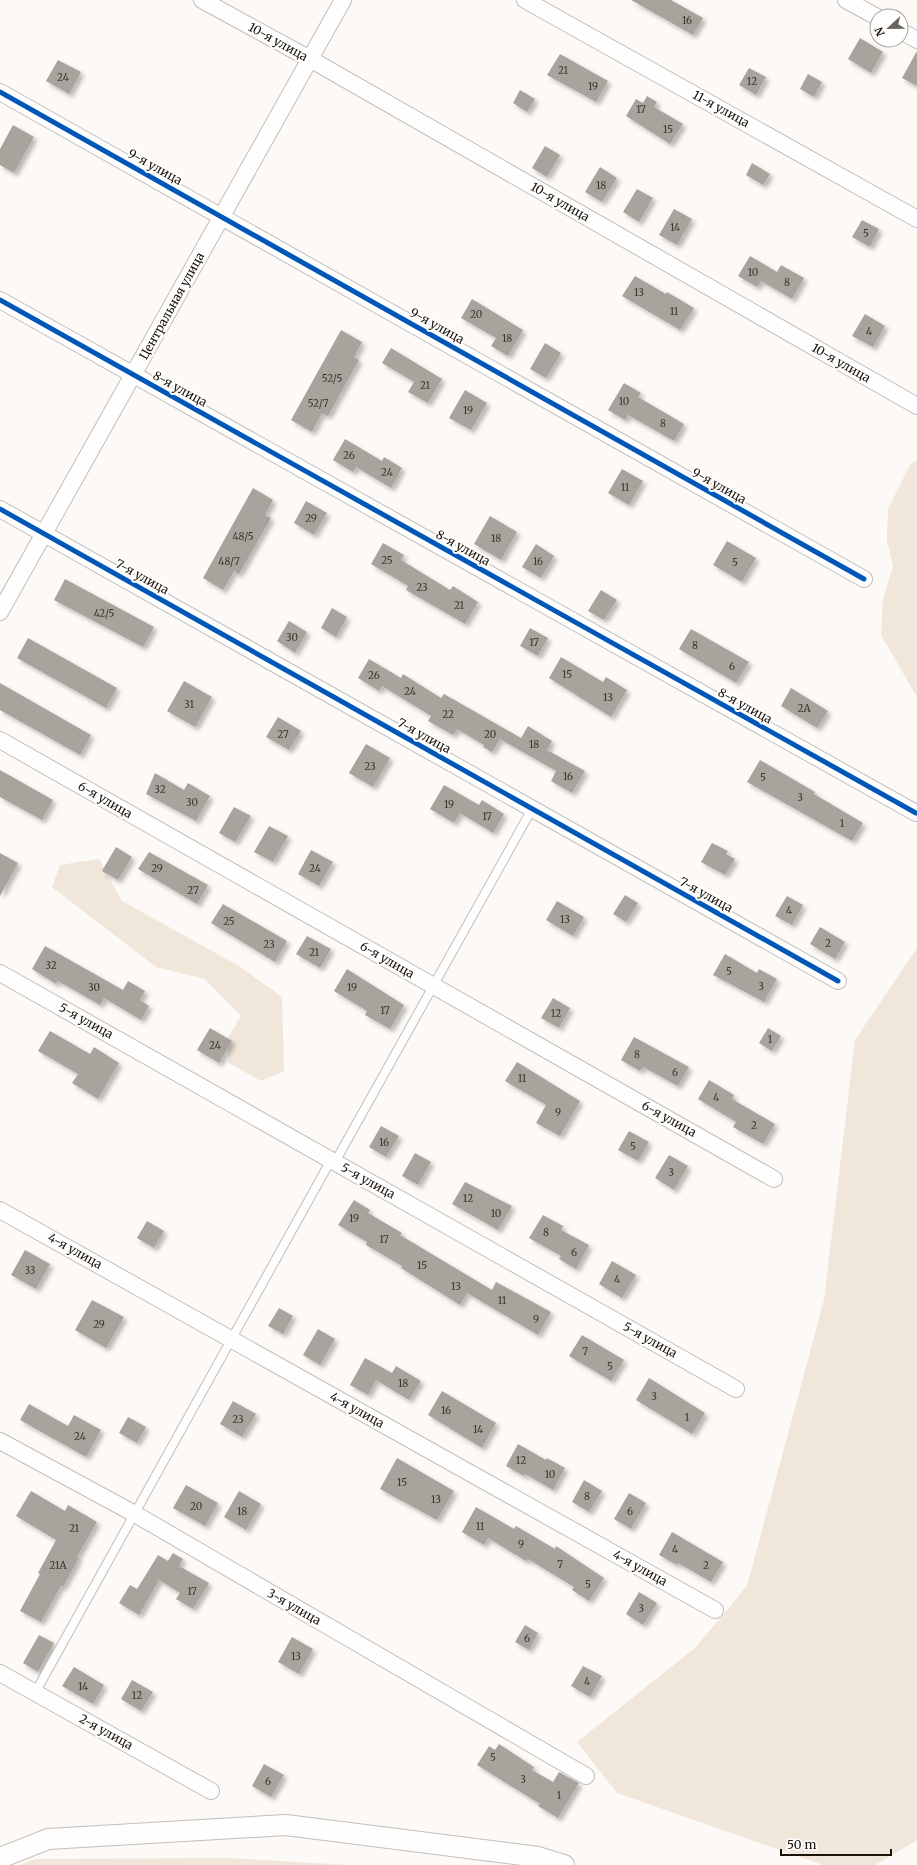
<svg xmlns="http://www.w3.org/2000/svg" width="917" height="1865" font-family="Merriweather,serif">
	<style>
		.green { fill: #f0e6d9 }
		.building { fill: #a8a39c; filter: url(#shadow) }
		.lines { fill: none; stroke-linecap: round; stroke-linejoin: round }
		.service-casing { stroke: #c3beb8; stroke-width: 10 }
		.minor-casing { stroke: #c3beb8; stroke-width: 18 }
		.tertiary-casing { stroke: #c3beb8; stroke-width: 22 }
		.service { stroke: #fffefe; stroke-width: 8 }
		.minor { stroke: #fffefe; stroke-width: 16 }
		.tertiary { stroke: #fffefe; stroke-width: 20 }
		.cycleway-casing { stroke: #fff; stroke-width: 8 }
		.cycleway { stroke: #0057b8; stroke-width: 5 }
		.labels { text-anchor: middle; stroke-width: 4; stroke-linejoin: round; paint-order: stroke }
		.number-label { font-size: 10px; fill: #3e372e }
		.street-label { font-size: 12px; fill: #1b1309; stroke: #fff }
	</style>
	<defs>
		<filter id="shadow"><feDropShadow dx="3.5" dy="3.5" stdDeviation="2" flood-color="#0004"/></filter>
	</defs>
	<rect width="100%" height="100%" fill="#fcf9f6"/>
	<!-- green -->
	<g class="green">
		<polygon points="917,461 917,697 881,635 883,599 893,566 887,540 888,509 910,465"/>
		<polygon points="99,859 122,901 239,966 282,997 284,1071 261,1081 229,1063 227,1039 241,1016 205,979 156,967 52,887 60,865"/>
		<polygon points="917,948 917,1840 875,1865 823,1865 617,1793 577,1742 695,1648 747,1586 824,1300 855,1040"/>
		<polygon points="228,1858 349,1865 20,1865 35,1859"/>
	</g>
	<!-- building -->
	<g class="building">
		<polygon points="631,0 671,0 703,18 693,35"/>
		<polygon points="860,38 883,52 871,73 848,59"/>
		<polygon points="917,51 917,86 902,78"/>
		<polygon points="560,54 608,81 596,102 547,75"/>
		<polygon points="58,60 81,72 69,94 46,81"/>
		<polygon points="749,68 766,77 756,95 739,85"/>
		<polygon points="808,74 822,82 814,97 800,89"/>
		<polygon points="520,90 535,99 527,112 513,103"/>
		<polygon points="647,96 657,102 654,107 683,124 670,144 626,116 636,99 643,103"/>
		<polygon points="13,125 34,137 14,173 0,165 0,149"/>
		<polygon points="545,146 560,155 547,177 532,168"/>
		<polygon points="752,163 770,174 763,185 746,175"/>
		<polygon points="600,167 617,178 602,202 585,192"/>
		<polygon points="637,189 653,198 639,222 623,212"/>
		<polygon points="674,209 692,219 677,245 659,235"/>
		<polygon points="862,220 879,229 870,247 852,237"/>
		<polygon points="750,256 777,272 781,265 804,278 792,299 761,281 757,287 738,276"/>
		<polygon points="635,276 666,294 667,292 694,308 680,330 622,296"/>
		<polygon points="472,299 523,330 508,356 491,346 496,338 461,318"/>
		<polygon points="865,314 885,326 873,347 852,336"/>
		<polygon points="341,330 362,342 354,357 359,360 328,416 322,413 312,432 291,420"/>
		<polygon points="545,343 561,353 546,378 530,369"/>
		<polygon points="391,348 442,379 428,403 408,392 414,382 382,363"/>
		<polygon points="624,383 641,393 638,397 684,424 674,441 628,415 625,420 608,410"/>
		<polygon points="465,390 487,403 471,430 449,418"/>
		<polygon points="345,439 382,461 384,457 402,468 391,488 356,467 353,472 333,460"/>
		<polygon points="622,469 643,481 629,505 608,493"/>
		<polygon points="253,488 273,500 265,515 271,518 239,574 234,571 223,590 203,578"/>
		<polygon points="306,501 327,513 314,535 294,523"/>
		<polygon points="490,516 517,532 501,560 474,544"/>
		<polygon points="727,541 756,558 742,582 713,565"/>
		<polygon points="383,543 404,555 401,560 450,590 453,586 478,602 465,624 406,590 408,586 371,564"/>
		<polygon points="536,544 554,556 541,578 522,567"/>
		<polygon points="65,579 154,627 143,647 54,600"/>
		<polygon points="601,590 617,600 604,620 588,611"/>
		<polygon points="332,608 347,617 336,637 321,628"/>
		<polygon points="289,621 307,632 295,653 277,641"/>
		<polygon points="530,628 548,638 538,656 520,646"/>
		<polygon points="691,629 749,662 736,683 679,649"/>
		<polygon points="28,638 117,688 106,708 17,658"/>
		<polygon points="561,657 603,682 606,677 627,690 611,717 549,678"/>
		<polygon points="369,659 401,678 403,674 441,698 444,694 521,738 528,726 552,741 547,750 585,771 572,793 551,781 556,771 500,739 492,752 483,747 484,745 457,729 453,735 428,721 431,716 382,686 379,691 358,678"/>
		<polygon points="184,681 212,697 195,727 167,711"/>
		<polygon points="0,683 91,735 80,755 0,710"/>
		<polygon points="791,688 828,711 817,728 781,706"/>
		<polygon points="278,717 301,731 289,750 266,737"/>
		<polygon points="366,744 390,758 373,787 349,773"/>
		<polygon points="760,760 815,792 814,794 863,823 852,841 747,782"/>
		<polygon points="0,770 53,800 42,820 0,797"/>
		<polygon points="155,773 184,790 188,783 210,796 196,821 146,794"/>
		<polygon points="444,785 479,805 482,800 504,814 493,833 460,813 454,823 430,809"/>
		<polygon points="234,807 251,816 235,842 219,833"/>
		<polygon points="269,826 288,836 273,862 254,852"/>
		<polygon points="712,843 728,851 726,854 735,859 725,875 701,862"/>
		<polygon points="116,847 132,857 118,880 102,871"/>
		<polygon points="311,850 333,862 319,886 298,874"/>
		<polygon points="149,852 208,885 197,904 138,869"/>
		<polygon points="0,853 18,863 0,896"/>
		<polygon points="625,895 638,903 626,922 613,914"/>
		<polygon points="787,896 803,905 792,925 775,916"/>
		<polygon points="557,901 584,917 573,936 546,920"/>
		<polygon points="223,904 287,941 275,962 211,923"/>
		<polygon points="820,927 845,942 835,959 810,944"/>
		<polygon points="307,936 331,949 320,968 296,954"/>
		<polygon points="45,946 123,990 128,981 145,991 140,1000 149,1006 141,1020 104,998 100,1005 58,981 56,984 32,969"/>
		<polygon points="725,954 757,973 759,969 777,979 764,1002 713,975"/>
		<polygon points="347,969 404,1005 390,1029 365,1015 367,1011 334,991"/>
		<polygon points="553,998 570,1008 559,1028 541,1018"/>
		<polygon points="210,1028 232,1041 219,1063 197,1050"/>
		<polygon points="768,1028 781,1036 772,1051 759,1043"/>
		<polygon points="50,1031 90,1054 94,1047 119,1063 98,1099 72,1083 78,1074 38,1051"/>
		<polygon points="634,1037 689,1067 678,1086 643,1067 640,1071 621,1060"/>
		<polygon points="517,1062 580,1101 560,1136 536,1123 546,1105 505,1081"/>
		<polygon points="709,1080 734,1095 732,1099 775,1124 763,1144 733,1127 736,1122 698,1099"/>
		<polygon points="381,1126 399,1136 386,1157 369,1147"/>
		<polygon points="629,1131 649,1142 638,1161 618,1150"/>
		<polygon points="415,1153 431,1162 418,1185 402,1176"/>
		<polygon points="669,1155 688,1166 674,1190 655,1178"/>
		<polygon points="465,1182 512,1206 498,1230 452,1204"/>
		<polygon points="354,1200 370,1210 368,1213 402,1233 400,1235 492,1290 496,1282 551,1312 538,1335 467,1293 460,1305 401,1268 402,1266 366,1245 367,1242 338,1225"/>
		<polygon points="543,1215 563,1226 561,1230 589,1245 576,1269 559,1259 561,1256 529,1238"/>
		<polygon points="147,1221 164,1231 154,1248 137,1238"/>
		<polygon points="25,1250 50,1264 36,1289 11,1275"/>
		<polygon points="612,1261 636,1275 622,1298 599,1284"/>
		<polygon points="92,1300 124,1317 106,1348 75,1330"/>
		<polygon points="279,1308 293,1316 283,1334 268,1326"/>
		<polygon points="318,1329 335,1339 320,1365 303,1355"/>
		<polygon points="582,1335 624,1360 611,1381 569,1356"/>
		<polygon points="365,1358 392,1373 396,1366 421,1381 409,1400 376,1380 368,1395 350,1385"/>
		<polygon points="649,1378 705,1413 692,1434 636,1400"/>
		<polygon points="442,1391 496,1423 482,1448 428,1415"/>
		<polygon points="233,1401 256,1414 242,1437 220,1424"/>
		<polygon points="29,1404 68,1426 74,1415 101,1430 86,1457 20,1420"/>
		<polygon points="128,1417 146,1427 137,1443 119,1433"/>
		<polygon points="518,1444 546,1460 547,1458 565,1468 553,1490 525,1474 524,1476 506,1466"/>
		<polygon points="397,1458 454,1491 437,1520 380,1489"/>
		<polygon points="584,1480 602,1491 589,1512 572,1502"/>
		<polygon points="186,1485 218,1503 205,1526 173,1508"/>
		<polygon points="31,1491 65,1511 68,1505 97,1522 77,1557 79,1558 63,1587 61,1586 41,1622 20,1611 40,1574 38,1573 56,1540 16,1516"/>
		<polygon points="239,1491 261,1504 246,1530 224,1517"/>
		<polygon points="629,1493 646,1503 631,1529 614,1519"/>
		<polygon points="476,1507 514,1529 516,1526 555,1549 556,1546 604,1578 589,1601 572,1590 574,1587 528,1559 526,1561 488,1538 484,1545 462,1532"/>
		<polygon points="672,1532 723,1562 711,1582 678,1563 677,1565 659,1555"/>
		<polygon points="173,1553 183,1559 179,1566 209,1583 193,1609 176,1599 180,1593 159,1580 139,1615 119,1603 130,1585 137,1589 158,1555 168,1561"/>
		<polygon points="639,1592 657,1603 643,1625 626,1614"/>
		<polygon points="525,1625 538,1633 529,1650 515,1642"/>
		<polygon points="39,1635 54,1643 38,1672 23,1663"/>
		<polygon points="292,1637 313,1649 299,1674 278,1662"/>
		<polygon points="583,1666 602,1676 590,1697 571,1686"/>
		<polygon points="74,1667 104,1685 93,1704 62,1686"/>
		<polygon points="132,1680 153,1692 141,1711 121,1699"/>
		<polygon points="499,1744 534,1767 532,1770 553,1782 559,1772 579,1783 558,1818 538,1806 540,1804 477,1765 489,1746 495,1750"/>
		<polygon points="264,1764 284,1775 271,1797 252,1786"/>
	</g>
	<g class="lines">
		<!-- service casing -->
		<g class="service-casing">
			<g id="service">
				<polyline points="335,1162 532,809"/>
				<polyline points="35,1693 331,1160"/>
			</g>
		</g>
		<!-- minor casing -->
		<g class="minor-casing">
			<g id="minor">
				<polyline points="202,0 310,59 917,406"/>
				<polyline points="525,0 917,219"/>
				<polyline points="846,0 877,17"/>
				<polyline points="901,31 917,40"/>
				<polyline points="0,92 864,579"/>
				<polyline points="0,300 916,813"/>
				<polyline points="0,509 838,981"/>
				<polyline points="0,612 343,0"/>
				<polyline points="0,740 774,1179"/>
				<polyline points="0,973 736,1389"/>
				<polyline points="0,1210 715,1610"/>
				<polyline points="0,1441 135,1514 586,1776"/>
				<polyline points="0,1673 211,1791"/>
			</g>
		</g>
		<!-- tertiary casing -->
		<g class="tertiary-casing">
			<polyline id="tertiary" points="0,1858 48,1839 286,1825 538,1857 564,1865"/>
		</g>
		<!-- service -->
		<use href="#service" class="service"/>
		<!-- minor -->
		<use href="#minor" class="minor"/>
		<!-- tertiary -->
		<use href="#tertiary" class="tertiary"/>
		<!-- cycleway casing -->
		<g class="cycleway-casing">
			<g id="cycleway">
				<polyline points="0,92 864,579"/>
				<polyline points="0,300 916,813"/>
				<polyline points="0,509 838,981"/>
			</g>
		</g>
		<!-- cycleway -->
		<use href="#cycleway" class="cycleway"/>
	</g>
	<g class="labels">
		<!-- number labels -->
		<g class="number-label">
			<text x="687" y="24">16</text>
			<text x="563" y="74">21</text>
			<text x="63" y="81">24</text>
			<text x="752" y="85">12</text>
			<text x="593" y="90">19</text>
			<text x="641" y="113">17</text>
			<text x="668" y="133">15</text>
			<text x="601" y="189">18</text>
			<text x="675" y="231">14</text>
			<text x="866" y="237">5</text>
			<text x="753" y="276">10</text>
			<text x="787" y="286">8</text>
			<text x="639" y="296">13</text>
			<text x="674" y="315">11</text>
			<text x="476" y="318">20</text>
			<text x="869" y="335">4</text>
			<text x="507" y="342">18</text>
			<text x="332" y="382">52/5</text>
			<text x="425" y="389">21</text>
			<text x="624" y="405">10</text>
			<text x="318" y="407">52/7</text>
			<text x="468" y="414">19</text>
			<text x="663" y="427">8</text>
			<text x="349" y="459">26</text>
			<text x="387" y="476">24</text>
			<text x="625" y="491">11</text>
			<text x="311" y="522">29</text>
			<text x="243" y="540">48/5</text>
			<text x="496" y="542">18</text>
			<text x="387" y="564">25</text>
			<text x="229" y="565">48/7</text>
			<text x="538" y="565">16</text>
			<text x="735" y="566">5</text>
			<text x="422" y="591">23</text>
			<text x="459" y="609">21</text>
			<text x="104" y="617">42/5</text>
			<text x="292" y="641">30</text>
			<text x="534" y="646">17</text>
			<text x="695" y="649">8</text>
			<text x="732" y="670">6</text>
			<text x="567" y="678">15</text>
			<text x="374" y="679">26</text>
			<text x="410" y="695">24</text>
			<text x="608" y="701">13</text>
			<text x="189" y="708">31</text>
			<text x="804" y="712">2А</text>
			<text x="448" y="718">22</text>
			<text x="283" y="738">27</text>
			<text x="490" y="738">20</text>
			<text x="534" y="748">18</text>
			<text x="370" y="770">23</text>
			<text x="568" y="780">16</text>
			<text x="763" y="781">5</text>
			<text x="160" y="793">32</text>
			<text x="800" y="801">3</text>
			<text x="192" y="806">30</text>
			<text x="449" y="808">19</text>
			<text x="487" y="820">17</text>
			<text x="842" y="827">1</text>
			<text x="157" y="872">29</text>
			<text x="315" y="872">24</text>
			<text x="193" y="894">27</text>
			<text x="789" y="914">4</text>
			<text x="565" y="923">13</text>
			<text x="229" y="925">25</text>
			<text x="828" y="947">2</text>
			<text x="269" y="948">23</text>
			<text x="314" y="956">21</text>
			<text x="51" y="969">32</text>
			<text x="729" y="975">5</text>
			<text x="761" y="990">3</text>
			<text x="94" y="991">30</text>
			<text x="352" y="991">19</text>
			<text x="385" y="1014">17</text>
			<text x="556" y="1017">12</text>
			<text x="770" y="1043">1</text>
			<text x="215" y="1049">24</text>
			<text x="637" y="1058">8</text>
			<text x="675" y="1076">6</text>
			<text x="522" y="1082">11</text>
			<text x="716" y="1101">4</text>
			<text x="558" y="1116">9</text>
			<text x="754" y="1129">2</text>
			<text x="384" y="1146">16</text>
			<text x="633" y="1150">5</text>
			<text x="671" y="1176">3</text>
			<text x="468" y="1202">12</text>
			<text x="496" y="1217">10</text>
			<text x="354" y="1222">19</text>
			<text x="546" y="1236">8</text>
			<text x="384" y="1243">17</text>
			<text x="574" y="1256">6</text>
			<text x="422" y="1269">15</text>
			<text x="30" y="1274">33</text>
			<text x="617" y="1283">4</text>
			<text x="456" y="1290">13</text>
			<text x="502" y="1304">11</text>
			<text x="536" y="1323">9</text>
			<text x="99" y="1328">29</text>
			<text x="585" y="1355">7</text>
			<text x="610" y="1370">5</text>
			<text x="403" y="1387">18</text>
			<text x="654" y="1400">3</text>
			<text x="446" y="1414">16</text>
			<text x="687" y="1421">1</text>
			<text x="238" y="1423">23</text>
			<text x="478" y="1433">14</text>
			<text x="80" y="1440">24</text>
			<text x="521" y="1464">12</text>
			<text x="550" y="1478">10</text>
			<text x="402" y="1486">15</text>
			<text x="587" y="1500">8</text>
			<text x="436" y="1503">13</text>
			<text x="196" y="1510">20</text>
			<text x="242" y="1515">18</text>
			<text x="630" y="1515">6</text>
			<text x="480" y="1530">11</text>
			<text x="74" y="1532">21</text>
			<text x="521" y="1548">9</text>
			<text x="675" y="1553">4</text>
			<text x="560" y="1568">7</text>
			<text x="58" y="1569">21А</text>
			<text x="706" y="1569">2</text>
			<text x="588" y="1588">5</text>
			<text x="192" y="1595">17</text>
			<text x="641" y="1612">3</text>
			<text x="527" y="1642">6</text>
			<text x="296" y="1660">13</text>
			<text x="587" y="1685">4</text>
			<text x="83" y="1690">14</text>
			<text x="137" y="1699">12</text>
			<text x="493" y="1761">5</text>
			<text x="523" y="1783">3</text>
			<text x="268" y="1785">6</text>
			<text x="559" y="1799">1</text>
		</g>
		<!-- street labels -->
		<g class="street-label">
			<text transform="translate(278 42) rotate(29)" y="4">10-я улица</text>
			<text transform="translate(721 109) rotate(29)" y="4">11-я улица</text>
			<text transform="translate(155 167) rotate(29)" y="4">9-я улица</text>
			<text transform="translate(560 202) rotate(30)" y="4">10-я улица</text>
			<text transform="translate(172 306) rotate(-61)" y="4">Центральная улица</text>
			<text transform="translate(437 326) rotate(29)" y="4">9-я улица</text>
			<text transform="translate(841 363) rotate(30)" y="4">10-я улица</text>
			<text transform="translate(180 389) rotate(29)" y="4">8-я улица</text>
			<text transform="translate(719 486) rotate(29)" y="4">9-я улица</text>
			<text transform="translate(463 548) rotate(29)" y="4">8-я улица</text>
			<text transform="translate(142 577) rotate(29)" y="4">7-я улица</text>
			<text transform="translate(745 706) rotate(29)" y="4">8-я улица</text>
			<text transform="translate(424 736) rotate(29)" y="4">7-я улица</text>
			<text transform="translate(105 800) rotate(30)" y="4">6-я улица</text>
			<text transform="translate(706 895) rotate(29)" y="4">7-я улица</text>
			<text transform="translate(387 960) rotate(30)" y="4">6-я улица</text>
			<text transform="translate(86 1021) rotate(29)" y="4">5-я улица</text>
			<text transform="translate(669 1119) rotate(29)" y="4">6-я улица</text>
			<text transform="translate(368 1181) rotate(29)" y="4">5-я улица</text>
			<text transform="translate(75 1251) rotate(29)" y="4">4-я улица</text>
			<text transform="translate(650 1340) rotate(29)" y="4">5-я улица</text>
			<text transform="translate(357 1410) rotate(29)" y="4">4-я улица</text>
			<text transform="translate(640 1568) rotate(29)" y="4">4-я улица</text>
			<text transform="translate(294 1607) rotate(30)" y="4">3-я улица</text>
			<text transform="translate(106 1732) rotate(29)" y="4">2-я улица</text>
		</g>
	</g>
	<!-- north arrow -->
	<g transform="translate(889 28) rotate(248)"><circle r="19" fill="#ffffff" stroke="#a4a19d"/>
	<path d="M0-3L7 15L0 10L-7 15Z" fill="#6a645c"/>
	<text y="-6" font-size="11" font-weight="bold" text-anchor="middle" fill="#1b1309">N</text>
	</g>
	<!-- scale -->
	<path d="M781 1849v6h110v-6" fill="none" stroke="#1b1309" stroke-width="2"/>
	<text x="787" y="1849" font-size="12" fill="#1b1309" stroke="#ffffff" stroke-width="3" paint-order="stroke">50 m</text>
</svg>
